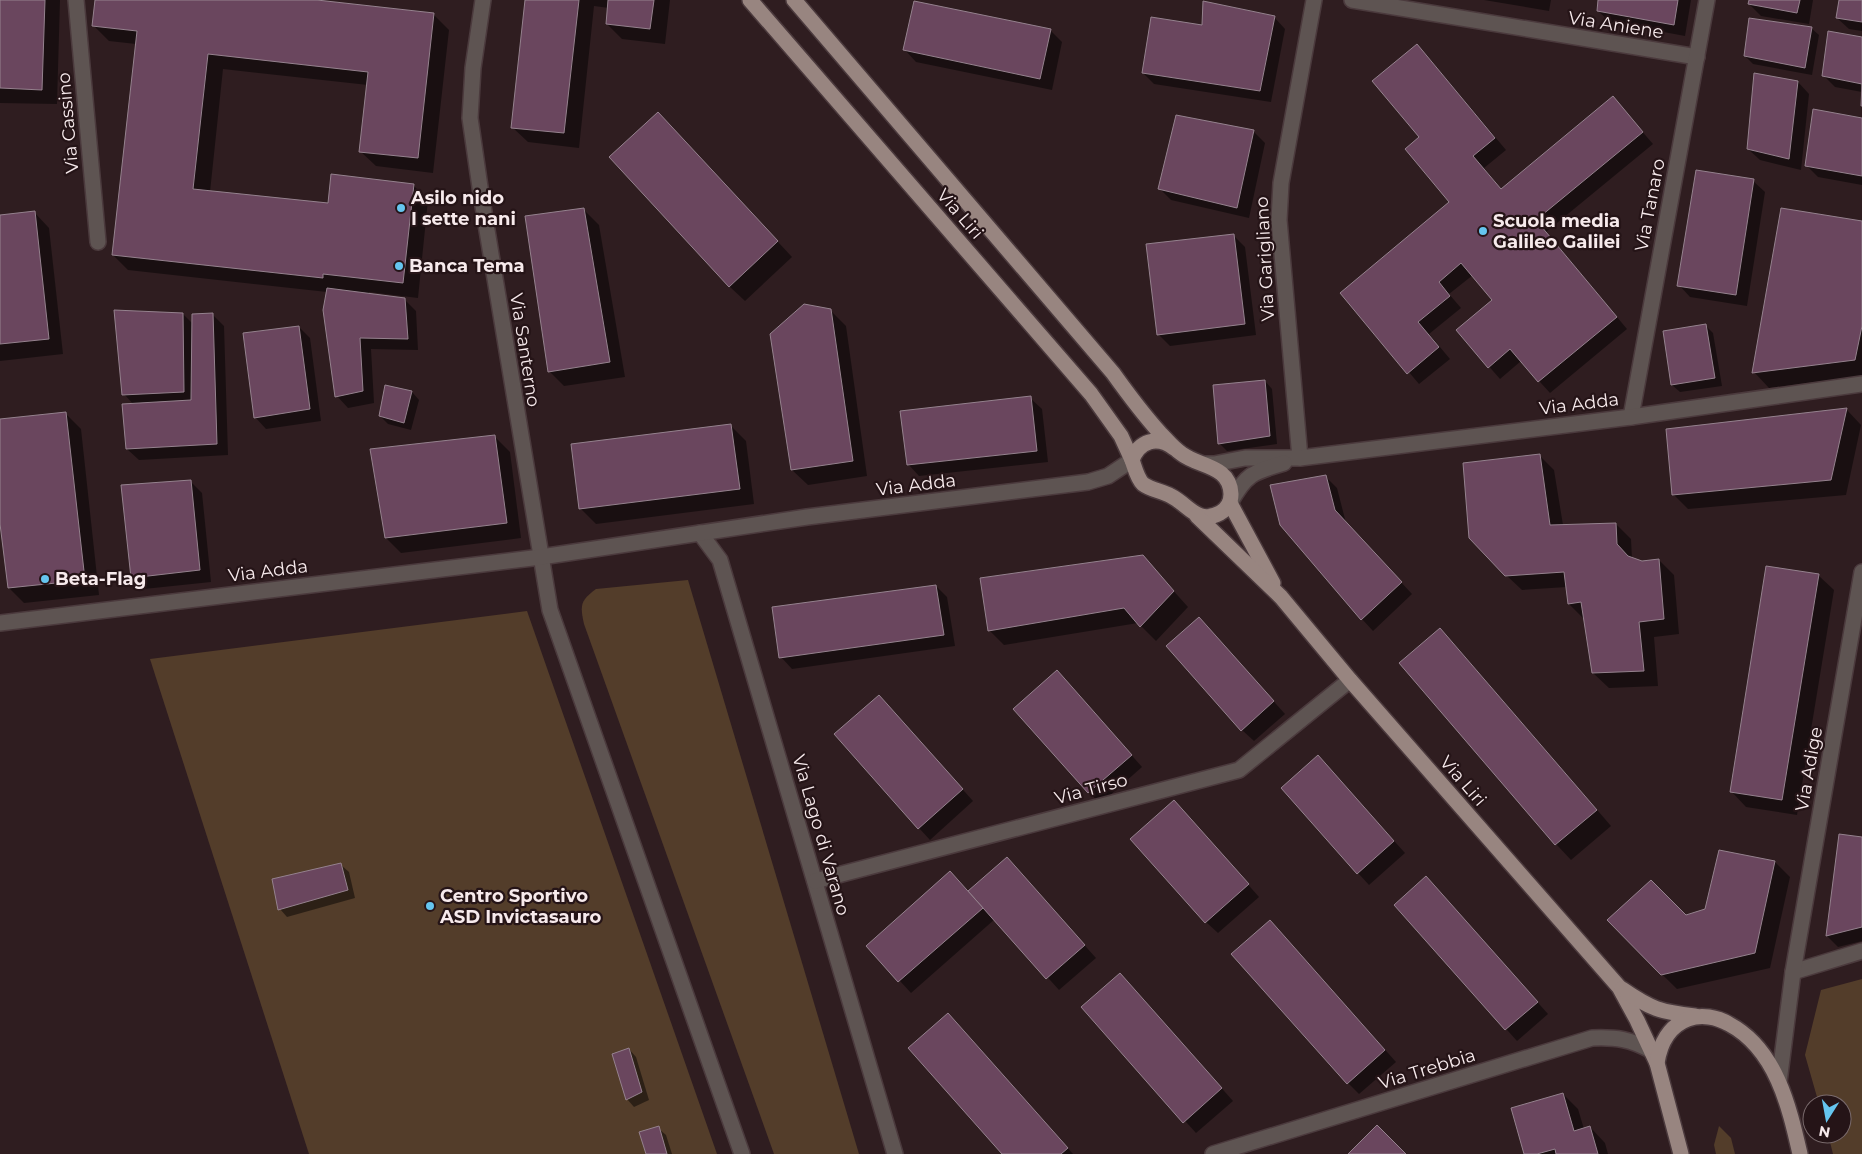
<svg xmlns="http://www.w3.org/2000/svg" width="1862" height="1154" font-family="Montserrat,sans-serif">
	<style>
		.green { fill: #533d2a }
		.shadow { fill: #0007 }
		.building { fill: #6a465e; stroke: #95828e }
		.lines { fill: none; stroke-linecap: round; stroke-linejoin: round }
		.minor-casing { stroke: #4b3a3d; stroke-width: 18 }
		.major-casing { stroke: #4b3a3d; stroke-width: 18 }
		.minor { stroke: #5e5452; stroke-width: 15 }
		.major { stroke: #988580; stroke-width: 15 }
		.poi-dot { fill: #65c5ef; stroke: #251417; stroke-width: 2 }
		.labels { text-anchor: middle; stroke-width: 4.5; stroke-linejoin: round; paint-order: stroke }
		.street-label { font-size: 18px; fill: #f7eaec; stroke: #251417 }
		.poi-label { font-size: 18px; font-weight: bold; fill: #f7eaec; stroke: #251417; text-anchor: start }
	</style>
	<rect width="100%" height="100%" fill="#2f1d20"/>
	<!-- green -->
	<g class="green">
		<path d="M 688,580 L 859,1154 L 774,1154 L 584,624 C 580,605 580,601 596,589 Z"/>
		<polygon points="527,611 717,1154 309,1154 150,659"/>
		<polygon points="1862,979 1862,1154 1833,1154 1828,1134 1842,1134 1842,1104 1819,1104 1805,1055 1821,990"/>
		<polygon points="1719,1126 1731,1138 1735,1154 1716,1154 1714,1145"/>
	</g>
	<!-- shadow -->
	<g class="shadow">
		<polygon points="0,0 60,0 57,104 0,103"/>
		<polygon points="96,0 306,0 433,14 449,30 433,173 376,166 360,151 368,85 223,69 210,192 329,205 413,185 428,200 418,298 369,292 369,295 404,299 416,311 418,350 371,349 374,403 348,408 337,396 327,292 128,270 113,255 136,44 109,41 94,26"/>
		<polygon points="526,0 670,0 665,44 622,39 607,24 609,8 594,6 579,148 528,142 512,127"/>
		<polygon points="1484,0 1551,0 1549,11"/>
		<polygon points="1600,0 1691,0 1685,36 1610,22 1598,11"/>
		<polygon points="1750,0 1813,0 1809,24 1761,16 1749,4"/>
		<polygon points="1840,0 1862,0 1862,31 1849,29 1837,18"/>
		<polygon points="1274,17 1285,29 1271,102 1154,84 1143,73 1203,26"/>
		<polygon points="1811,28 1819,35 1812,75 1753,64 1745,56"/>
		<polygon points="1050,30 1062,42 1052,90 916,62 905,50"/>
		<polygon points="1862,38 1862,92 1835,87 1823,75"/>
		<polygon points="1417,45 1428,57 1506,150 1484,168 1502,190 1613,98 1653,144 1546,232 1627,329 1550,393 1521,361 1500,379 1458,331 1494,301 1473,275 1449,294 1461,308 1429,334 1450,359 1419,384 1342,293 1451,202 1421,137"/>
		<polygon points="1798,82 1809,94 1801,170 1760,160 1748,149"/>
		<polygon points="658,113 792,257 745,301 729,286"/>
		<polygon points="1862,119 1862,185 1818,177 1806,165"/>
		<polygon points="1253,131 1265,143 1249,218 1171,200 1159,188"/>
		<polygon points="1753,181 1765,192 1747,306 1690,297 1679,285"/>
		<polygon points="583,209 599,225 625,377 564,386 549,371"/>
		<polygon points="34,212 49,228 63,354 0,361 0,216"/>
		<polygon points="1862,223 1862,376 1769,388 1754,372"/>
		<polygon points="1233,235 1245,247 1256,335 1170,346 1158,334"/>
		<polygon points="831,311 846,326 867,476 808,485 792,470"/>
		<polygon points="183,314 193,324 213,315 224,326 228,455 139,460 127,449 134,405 124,394"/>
		<polygon points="1706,326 1713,333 1722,386 1680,392 1672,385"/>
		<polygon points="299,327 310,338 321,421 266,429 255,417"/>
		<polygon points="1265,381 1272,389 1277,444 1227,451 1219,443"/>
		<polygon points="386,386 412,392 419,400 411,430 388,424 380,416"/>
		<polygon points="1030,398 1042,409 1048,462 919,476 908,464"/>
		<polygon points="1846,409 1861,425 1846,495 1688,509 1673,494"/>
		<polygon points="66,414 81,429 99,595 24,603 9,588 0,513 0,421"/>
		<polygon points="731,426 746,441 754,504 596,524 581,509"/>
		<polygon points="494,436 510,452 521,538 401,553 386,538"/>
		<polygon points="1539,455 1554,470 1563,525 1616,524 1631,539 1632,559 1642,562 1659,560 1674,575 1679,634 1654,637 1658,686 1609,688 1593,673 1584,619 1569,604 1567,587 1522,590 1506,575"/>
		<polygon points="1325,476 1337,488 1346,523 1412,594 1373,631 1362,619"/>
		<polygon points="190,481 202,493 211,582 144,589 132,577"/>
		<polygon points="1143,557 1188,607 1156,641 1138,623 1004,645 989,630"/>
		<polygon points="1818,575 1834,590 1797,815 1746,807 1731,791"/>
		<polygon points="936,586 947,597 955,646 792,669 781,657"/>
		<polygon points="1210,630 1285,714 1254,741 1242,730"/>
		<polygon points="1440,630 1455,645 1611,826 1571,860 1556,844 1400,663"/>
		<polygon points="1068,683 1142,767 1100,804 1089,792"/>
		<polygon points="890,708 973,801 930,840 919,828"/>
		<polygon points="1329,769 1405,853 1369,885 1358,873"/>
		<polygon points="1185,813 1259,897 1218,933 1206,922"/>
		<polygon points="1841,835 1862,838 1862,941 1838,947 1827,936"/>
		<polygon points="1007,859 1096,958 1059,990 995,919 911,993 868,946 969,892"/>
		<polygon points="1775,862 1790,877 1770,968 1677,989 1608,921 1686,916 1706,910"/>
		<polygon points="341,865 349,872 355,898 287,917 280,909"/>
		<polygon points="1438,890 1548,1014 1517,1041 1395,905"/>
		<polygon points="1281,933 1396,1062 1359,1094 1348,1083"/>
		<polygon points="1131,986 1233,1101 1196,1133 1083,1008"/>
		<polygon points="963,1030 1073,1154 1003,1154"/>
		<polygon points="629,1049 636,1057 649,1100 634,1107 627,1099"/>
		<polygon points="1563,1094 1578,1109 1584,1129 1590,1127 1605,1143 1608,1154 1526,1154"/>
		<polygon points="658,1128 666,1135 672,1154 647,1154"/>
	</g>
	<!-- building -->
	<g class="building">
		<polygon points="0,0 45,0 42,90 0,88"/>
		<polygon points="95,0 317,0 434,13 418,158 359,152 368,72 208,54 193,189 328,203 331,174 414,184 403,283 323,274 323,278 112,255 137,31 92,26"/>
		<polygon points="525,0 579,0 564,133 511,128"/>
		<polygon points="608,0 654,0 650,29 606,24"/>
		<polygon points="1598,0 1678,0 1674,25 1597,11"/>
		<polygon points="1749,0 1800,0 1797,13 1748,4"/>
		<polygon points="1839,0 1862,0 1862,22 1836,18"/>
		<polygon points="914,1 1051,29 1040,79 903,50"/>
		<polygon points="1203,1 1275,16 1260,91 1142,73 1151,17 1202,25"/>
		<polygon points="1749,18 1812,27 1805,68 1744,56"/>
		<polygon points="1828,31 1862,37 1862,106 1861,106 1862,84 1822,76"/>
		<polygon points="1417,44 1495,138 1473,156 1501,189 1613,96 1643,132 1536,220 1617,317 1538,382 1510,349 1488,368 1456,330 1492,300 1461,263 1439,282 1450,296 1418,322 1439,347 1407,374 1340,293 1449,202 1405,149 1419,137 1372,81"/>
		<polygon points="1754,73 1798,81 1789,159 1747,149"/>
		<polygon points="1813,109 1862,118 1862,176 1805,166"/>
		<polygon points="658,112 778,241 729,287 609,157"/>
		<polygon points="1176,115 1254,130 1237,208 1158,189"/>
		<polygon points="1696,170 1754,179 1736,295 1677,286"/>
		<polygon points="584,208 610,362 548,372 525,216"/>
		<polygon points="1781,208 1862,221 1862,326 1855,360 1752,373"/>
		<polygon points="35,211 49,339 0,344 0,215"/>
		<polygon points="1234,234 1245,324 1157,335 1146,244"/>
		<polygon points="327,288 405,298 408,339 360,338 363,391 335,397 323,310"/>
		<polygon points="804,304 831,309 853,461 791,470 770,334"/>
		<polygon points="114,310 183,313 184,392 122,395"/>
		<polygon points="213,313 217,444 126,449 122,404 191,400 192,314"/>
		<polygon points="1706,324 1715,378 1671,385 1663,331"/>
		<polygon points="299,326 310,409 254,418 243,333"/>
		<polygon points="1265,380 1270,436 1218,444 1213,385"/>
		<polygon points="385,385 412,391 404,423 379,416"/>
		<polygon points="1031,396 1037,451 907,465 900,411"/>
		<polygon points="1847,408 1831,480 1672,495 1666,429"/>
		<polygon points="66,412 85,580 8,588 0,524 0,419"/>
		<polygon points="731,424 740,489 579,509 571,444"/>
		<polygon points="495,435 507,523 385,538 370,449"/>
		<polygon points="1540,454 1550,525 1616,523 1617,544 1628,556 1642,561 1659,559 1664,619 1639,622 1644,671 1592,673 1581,602 1568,604 1564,572 1505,576 1469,538 1463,463"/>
		<polygon points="1326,475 1335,510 1402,582 1361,620 1280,525 1270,485"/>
		<polygon points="191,480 200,570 131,578 121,485"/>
		<polygon points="1143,555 1174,591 1140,627 1124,608 988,631 980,578"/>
		<polygon points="1766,566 1819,574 1782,800 1730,792"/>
		<polygon points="936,585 944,635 779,658 772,607"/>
		<polygon points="1199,617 1274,701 1241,731 1166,646"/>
		<polygon points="1440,628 1597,810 1555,845 1399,663"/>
		<polygon points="1057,670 1132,755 1088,793 1013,709"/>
		<polygon points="879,695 963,789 918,829 834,734"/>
		<polygon points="1318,755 1394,841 1357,874 1281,788"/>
		<polygon points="1174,800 1249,884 1205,923 1130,839"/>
		<polygon points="1839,834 1862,837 1862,927 1826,936"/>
		<polygon points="1719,850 1775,861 1755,953 1661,975 1607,920 1651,880 1686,915 1705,909"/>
		<polygon points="1007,857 1085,945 1046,979 968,891"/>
		<polygon points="341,863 348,890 278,910 272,879"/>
		<polygon points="950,871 983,908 898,982 866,946"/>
		<polygon points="1426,876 1538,1002 1505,1030 1394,905"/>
		<polygon points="1270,920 1385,1050 1347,1084 1231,954"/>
		<polygon points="1120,973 1222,1088 1183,1123 1081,1007"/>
		<polygon points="948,1013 1068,1148 1061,1154 1002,1154 908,1048"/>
		<polygon points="629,1048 642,1092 626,1100 612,1054"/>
		<polygon points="1563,1093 1574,1131 1590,1126 1598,1154 1556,1154 1555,1149 1537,1154 1524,1154 1511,1108"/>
		<polygon points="1377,1125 1406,1154 1348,1154"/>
		<polygon points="659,1126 667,1154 646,1154 639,1132"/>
	</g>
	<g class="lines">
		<!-- minor casing -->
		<g class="minor-casing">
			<g id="minor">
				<polyline points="76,0 98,242"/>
				<polyline points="483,0 473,68 470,118 481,194 550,610 742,1154"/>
				<polyline points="1352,0 1697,57"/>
				<polyline points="1631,417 1707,0"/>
				<polyline points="1300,458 1279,220 1281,183 1314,0"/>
				<polyline points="1205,464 1214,464 1245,458 1300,458 1631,417 1862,384"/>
				<path d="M 1230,503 C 1246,474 1253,472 1284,463"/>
				<polyline points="700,533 720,560 895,1154"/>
				<polyline points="0,623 541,557 807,517 1088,482 1108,476 1132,460"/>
				<polyline points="815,881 1239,770 1350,680"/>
				<polyline points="1793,972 1862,951"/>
				<polyline points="1779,1082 1793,972 1862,572"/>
				<path d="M 1213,1154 L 1592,1038 C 1616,1037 1631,1039 1652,1051"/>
			</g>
		</g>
		<!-- major casing -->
		<g class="major-casing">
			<g id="major">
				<polyline points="750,0 1091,394 1121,436 1132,460"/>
				<path d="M 794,0 L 1113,373 C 1128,394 1143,414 1160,433 C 1167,440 1173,448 1182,454 C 1199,467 1230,465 1231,494 C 1231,503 1227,509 1220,513 C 1197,525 1189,505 1171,496 C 1162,491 1151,490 1143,484 C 1137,478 1135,468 1132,460 C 1139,441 1157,435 1174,448"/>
				<polyline points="1230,503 1273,583"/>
				<polyline points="1197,516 1281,597 1350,680 1619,987 1637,1020 1657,1063"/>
				<path d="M 1622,989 C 1651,1009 1660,1012 1695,1016"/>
				<path d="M 1681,1154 L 1657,1063 C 1660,1044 1669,1026 1688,1019 C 1701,1014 1717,1017 1729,1024 C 1776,1049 1789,1106 1800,1154"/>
			</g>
		</g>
		<!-- minor -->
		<use href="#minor" class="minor"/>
		<!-- major -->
		<use href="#major" class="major"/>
	</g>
	<!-- markers -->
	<g class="poi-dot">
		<circle cx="401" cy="208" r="5"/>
		<circle cx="1483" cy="231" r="5"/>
		<circle cx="399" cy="266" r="5"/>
		<circle cx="45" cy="579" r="5"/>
		<circle cx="430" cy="906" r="5"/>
	</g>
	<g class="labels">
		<!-- street labels -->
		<g class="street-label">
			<text transform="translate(1616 25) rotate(9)" y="6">Via Aniene</text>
			<text transform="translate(68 123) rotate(-95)" y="6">Via Cassino</text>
			<text transform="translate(1650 205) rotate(-79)" y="6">Via Tanaro</text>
			<text transform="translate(960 214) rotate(49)" y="6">Via Liri</text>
			<text transform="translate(1265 259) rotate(-93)" y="6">Via Garigliano</text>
			<text transform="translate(525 350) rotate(81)" y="6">Via Santerno</text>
			<text transform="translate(1579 404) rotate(-7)" y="6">Via Adda</text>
			<text transform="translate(916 485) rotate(-7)" y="6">Via Adda</text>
			<text transform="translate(268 571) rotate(-7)" y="6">Via Adda</text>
			<text transform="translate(1809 769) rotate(-80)" y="6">Via Adige</text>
			<text transform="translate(1463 781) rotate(49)" y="6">Via Liri</text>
			<text transform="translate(1091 789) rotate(-15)" y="6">Via Tirso</text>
			<text transform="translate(821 835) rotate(74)" y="6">Via Lago di Varano</text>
			<text transform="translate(1427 1069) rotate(-17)" y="6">Via Trebbia</text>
		</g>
		<!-- poi labels -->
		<g class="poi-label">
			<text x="411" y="204">Asilo nido<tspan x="411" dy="21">I sette nani</tspan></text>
			<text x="1493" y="227">Scuola media<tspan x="1493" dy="21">Galileo Galilei</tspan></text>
			<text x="409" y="272">Banca Tema</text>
			<text x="55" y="585">Beta-Flag</text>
			<text x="440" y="902">Centro Sportivo<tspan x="440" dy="21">ASD Invictasauro</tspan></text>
		</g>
	</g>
	<!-- north arrow -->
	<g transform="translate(1827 1119) rotate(191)"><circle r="24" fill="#251417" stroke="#796a6c"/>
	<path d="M0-4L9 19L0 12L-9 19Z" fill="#65c5ef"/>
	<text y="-8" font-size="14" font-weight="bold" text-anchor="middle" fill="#f7eaec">N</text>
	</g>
</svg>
